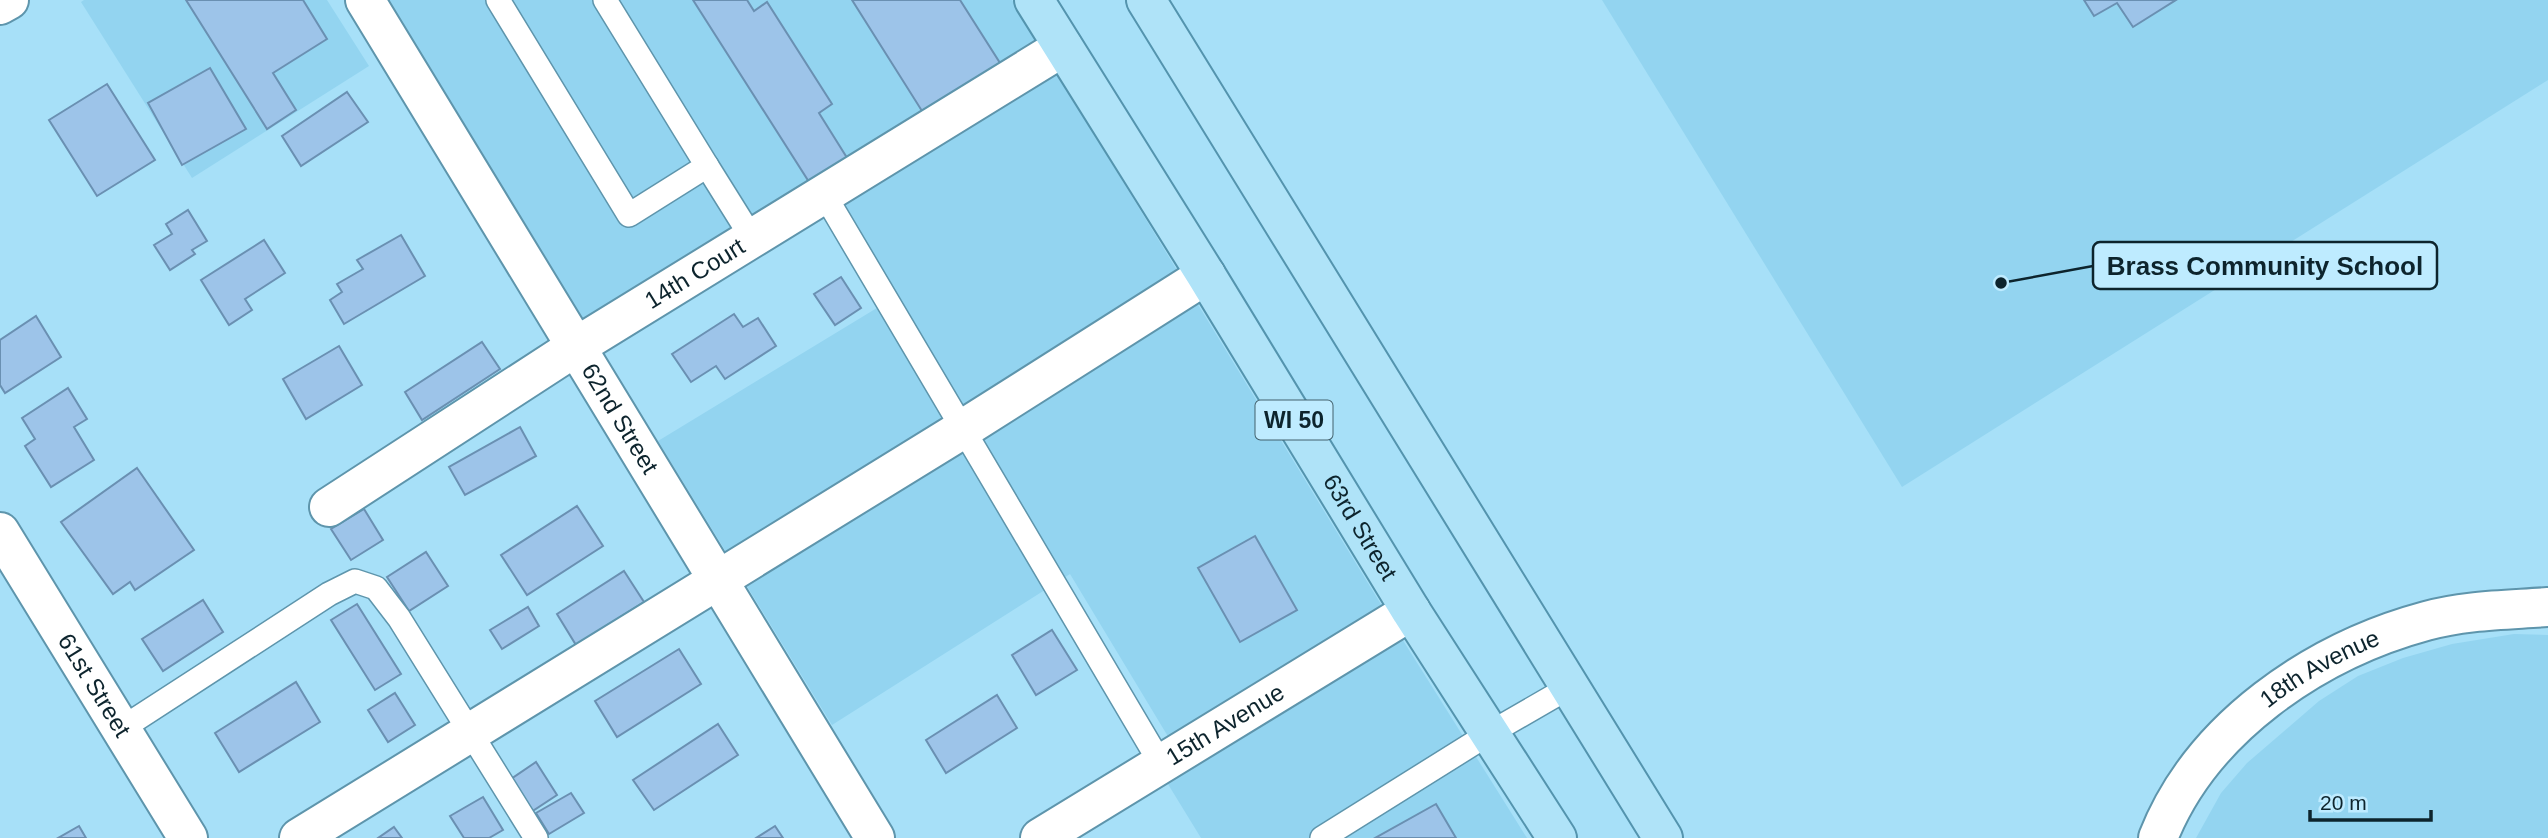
<svg xmlns="http://www.w3.org/2000/svg" width="2548" height="838" font-family="Helvetica,sans-serif">
	<style>
		.built { fill: #93d4f0 }
		.building { fill: #9dc4e9; stroke: #6a90b2; stroke-width: 2 }
		.lines { fill: none; stroke-linecap: round; stroke-linejoin: round }
		.service-casing { stroke: #5e95ac; stroke-width: 26 }
		.minor-casing { stroke: #5e95ac; stroke-width: 42 }
		.primary-casing { stroke: #5494ae; stroke-width: 42 }
		.service { stroke: #fff; stroke-width: 23 }
		.minor { stroke: #fff; stroke-width: 38 }
		.primary { stroke: #afe3f8; stroke-width: 38 }
		.labels { text-anchor: middle; stroke-width: 6; stroke-linejoin: round; paint-order: stroke }
		.shield { fill: #beebff; stroke: #42606c; stroke-width: 2 }
		.shield-label { font-size: 23px; font-weight: bold; fill: #0d242d }
		.street-label { font-size: 24px; fill: #0d242d; stroke: #beebff }
		.leader { fill: none; stroke: #0d242d; stroke-width: 2.5 }
		.callout-dot { fill: #0d242d; stroke: #beebff; stroke-width: 2.5 }
		.callout { fill: #beebff; stroke: #0d242d; stroke-width: 2.5 }
		.callout-label { font-size: 26px; text-anchor: middle; font-weight: bold; fill: #0d242d }
	</style>
	<rect width="100%" height="100%" fill="#a7e0f8"/>
	<!-- built -->
	<g class="built">
		<polygon points="84,0 327,0 369,66 192,178 81,2"/>
		<polygon points="386,0 1012,0 1404,642 1527,838 1201,838 1163,776 1184,763 1070,574 832,725 658,441 895,297 823,176 583,320"/>
		<polygon points="1602,0 2548,0 2548,80 1902,487"/>
		<polygon points="2514,634 2548,635 2548,838 2196,838 2221,793 2247,763 2319,701 2358,676 2403,658 2452,644"/>
	</g>
	<!-- building -->
	<g class="building">
		<polygon points="186,0 303,0 327,39 273,73 296,110 267,129"/>
		<polygon points="693,0 747,0 754,11 767,2 832,104 819,113 849,161 811,185"/>
		<polygon points="852,0 960,0 1000,63 922,111"/>
		<polygon points="2084,0 2176,0 2133,27 2117,3 2094,16"/>
		<polygon points="210,68 246,129 182,165 148,103"/>
		<polygon points="107,84 155,160 97,196 49,120"/>
		<polygon points="347,92 368,122 301,166 282,136"/>
		<polygon points="188,210 207,241 192,250 195,254 170,270 154,245 172,234 166,224"/>
		<polygon points="401,235 425,276 344,324 330,300 342,292 337,284 363,269 357,260"/>
		<polygon points="264,240 285,273 245,299 252,310 229,325 201,280"/>
		<polygon points="841,277 861,308 835,325 814,294"/>
		<polygon points="734,314 743,327 758,318 776,346 725,379 716,366 691,382 672,354"/>
		<polygon points="36,316 61,357 5,393 0,385 0,340"/>
		<polygon points="482,342 500,369 422,420 405,392"/>
		<polygon points="339,346 362,385 306,419 283,379"/>
		<polygon points="68,388 87,419 74,427 94,460 51,487 25,446 35,439 22,418"/>
		<polygon points="520,427 536,456 465,495 449,467"/>
		<polygon points="137,468 194,550 135,590 130,582 113,594 61,522"/>
		<polygon points="577,506 603,546 527,595 501,555"/>
		<polygon points="364,509 383,540 351,560 331,529"/>
		<polygon points="1255,536 1297,610 1240,642 1198,568"/>
		<polygon points="426,552 448,586 409,611 387,577"/>
		<polygon points="624,571 644,602 576,645 557,614"/>
		<polygon points="203,600 223,632 163,671 142,639"/>
		<polygon points="357,604 401,674 375,690 331,620"/>
		<polygon points="528,607 539,626 502,649 490,630"/>
		<polygon points="1052,630 1077,670 1036,695 1012,655"/>
		<polygon points="679,649 701,684 617,737 595,701"/>
		<polygon points="296,682 320,722 239,772 215,733"/>
		<polygon points="395,693 415,725 388,742 368,710"/>
		<polygon points="997,695 1017,728 946,773 926,740"/>
		<polygon points="718,724 738,755 654,810 633,780"/>
		<polygon points="536,762 557,795 525,816 505,783"/>
		<polygon points="571,793 584,813 549,834 536,813"/>
		<polygon points="483,797 503,830 489,838 464,838 450,816"/>
		<polygon points="1436,804 1456,838 1375,838"/>
		<polygon points="79,826 86,838 58,838"/>
		<polygon points="775,826 783,838 756,838"/>
		<polygon points="394,827 402,838 378,838"/>
	</g>
	<g class="lines">
		<!-- service casing -->
		<g class="service-casing">
			<g id="service">
				<polyline points="498,0 629,215 707,166 605,0"/>
				<polyline points="707,166 752,238"/>
				<polyline points="824,194 1161,764"/>
				<polyline points="121,729 329,594 355,581 376,588 399,618 536,838"/>
				<polyline points="1322,838 1490,733 1568,688"/>
			</g>
		</g>
		<!-- minor casing -->
		<g class="minor-casing">
			<g id="minor">
				<path id="s1" d="M 365,0 L 875,838"/>
				<polyline points="0,5 9,0"/>
				<path id="s2" d="M 329,507 L 577,346 L 1063,47"/>
				<path id="s3" d="M 0,532 L 188,838"/>
				<polyline points="299,838 963,429 1206,275"/>
				<path id="s4" d="M 1040,838 L 1411,611"/>
				<path id="s5" d="M 2158,838 C 2201,728 2315,651 2426,621 C 2465,610 2508,610 2548,607"/>
			</g>
		</g>
		<!-- primary casing -->
		<g class="primary-casing">
			<g id="primary">
				<path id="s6" d="M 1034,0 L 1206,275 L 1411,611 L 1557,838"/>
				<polyline points="1146,0 1663,838"/>
			</g>
		</g>
		<!-- service -->
		<use href="#service" class="service"/>
		<!-- minor -->
		<use href="#minor" class="minor"/>
		<!-- primary -->
		<use href="#primary" class="primary"/>
	</g>
	<g class="labels">
		<!-- shield labels -->
		<rect class="shield" x="1255.5" y="400.5" width="77" height="39" rx="5"/>
		<g class="shield-label">
			<text x="1294" y="428">WI 50</text>
		</g>
		<!-- street labels -->
		<g class="street-label">
			<text dy="8" stroke="none"><textPath href="#s2" startOffset="434">14th Court</textPath></text>
			<text dy="8" stroke="none"><textPath href="#s1" startOffset="490">62nd Street</textPath></text>
			<text dy="8" stroke="none"><textPath href="#s6" startOffset="620">63rd Street</textPath></text>
			<text dy="8" stroke="none"><textPath href="#s5" startOffset="240">18th Avenue</textPath></text>
			<text dy="8" stroke="none"><textPath href="#s3" startOffset="180">61st Street</textPath></text>
			<text dy="8" stroke="none"><textPath href="#s4" startOffset="217">15th Avenue</textPath></text>
		</g>
	</g>
	<!-- callouts -->
	<path class="leader" d="M2001 283L2093 266"/>
	<circle class="callout-dot" cx="2001" cy="283" r="7"/>
	<rect class="callout" x="2093" y="242" width="344" height="47" rx="7"/>
	<g class="callout-label">
		<text x="2265" y="275">Brass Community School</text>
	</g>
	<!-- scale -->
	<path d="M2310 810v10h121v-10" fill="none" stroke="#0d242d" stroke-width="3.5"/>
	<text x="2320" y="810" font-size="21" fill="#0d242d" stroke="#beebff" stroke-width="5" paint-order="stroke">20 m</text>
</svg>
